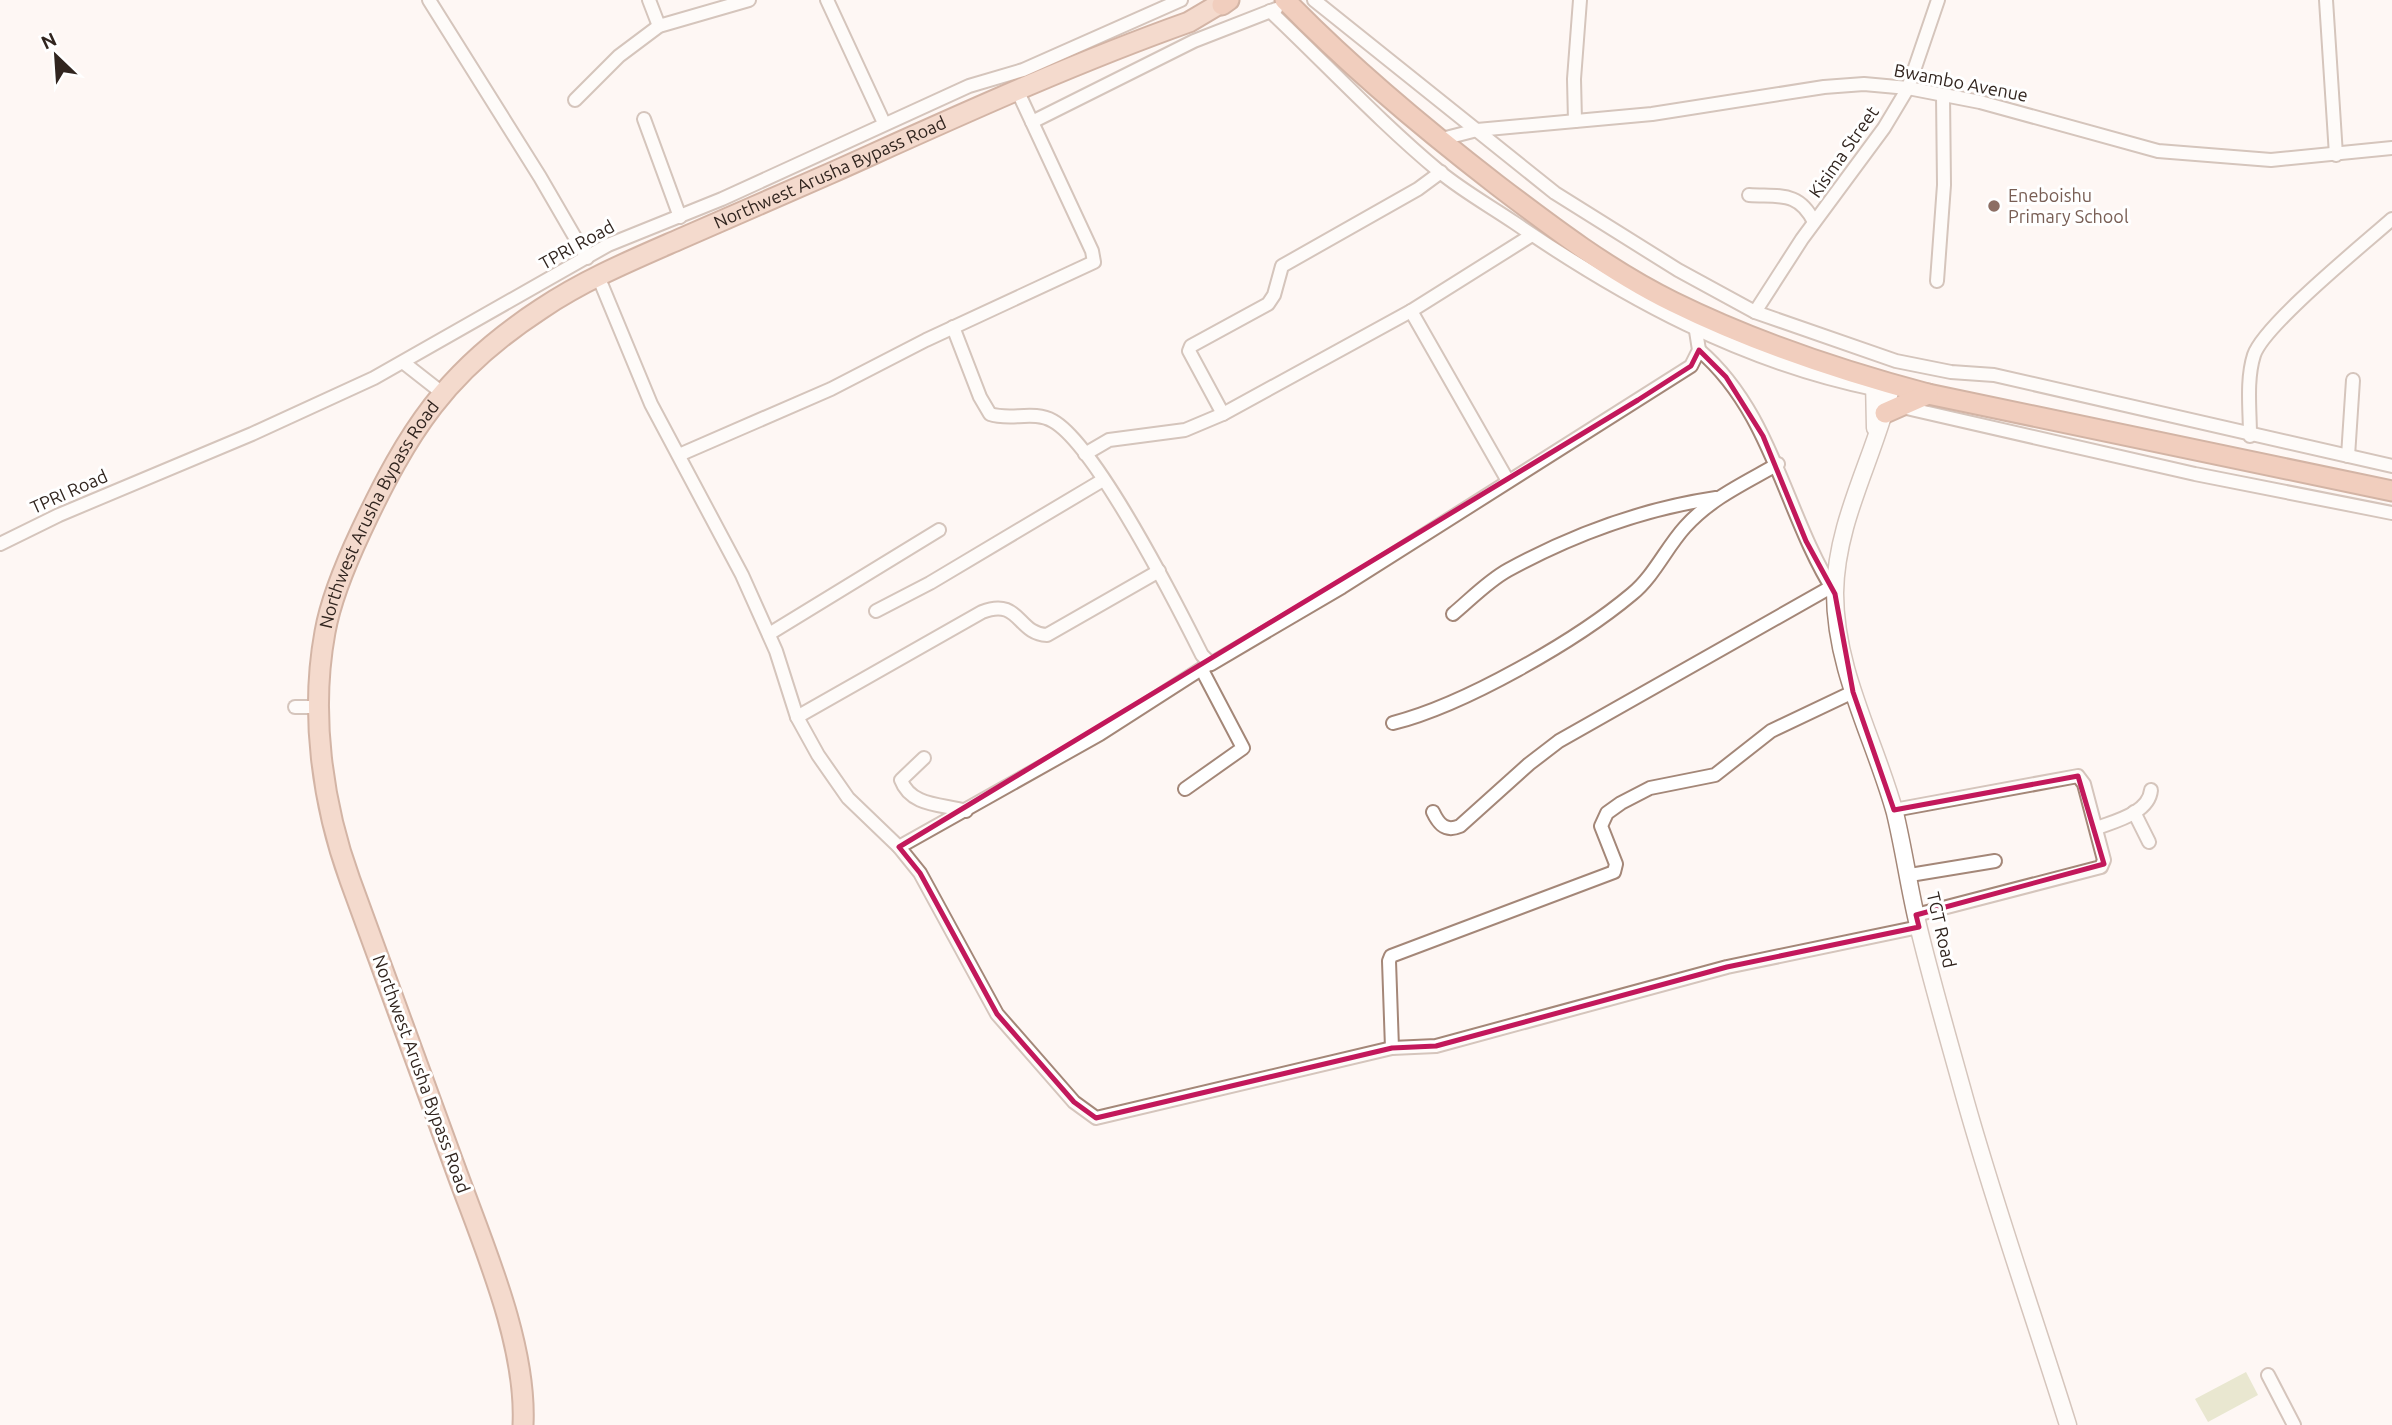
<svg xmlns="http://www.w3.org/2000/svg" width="2392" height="1425" font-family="Ubuntu,sans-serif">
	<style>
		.green { fill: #d0d3a4 }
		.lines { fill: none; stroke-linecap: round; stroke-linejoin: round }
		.minor-casing { stroke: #a48778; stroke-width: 16 }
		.tertiary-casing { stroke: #a48778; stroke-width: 19 }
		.primary-casing { stroke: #a06346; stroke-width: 23 }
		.trunk-casing { stroke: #a06346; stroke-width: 23 }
		.minor { stroke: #fff; stroke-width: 12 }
		.tertiary { stroke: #fff; stroke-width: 16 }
		.primary { stroke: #e9b59d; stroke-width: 19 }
		.trunk { stroke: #e29c7c; stroke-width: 19 }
		.marked { fill: none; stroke: #c2185b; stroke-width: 5; stroke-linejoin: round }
		.education-dot { fill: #8d6e63; stroke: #fff; stroke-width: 2.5 }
		.labels { text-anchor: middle; stroke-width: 6; stroke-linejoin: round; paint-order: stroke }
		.street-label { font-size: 18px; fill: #31251f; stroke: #fff }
		.education-label { font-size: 18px; fill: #785e54; stroke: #fff; text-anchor: start }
	</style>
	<rect width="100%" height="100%" fill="#fef7f4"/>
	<!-- green -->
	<polygon class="green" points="2246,1372 2258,1395 2208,1422 2195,1399"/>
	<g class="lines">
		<!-- minor casing -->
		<g class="minor-casing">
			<g id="minor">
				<polyline points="429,0 540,177 587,258"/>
				<polyline points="649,0 659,26"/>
				<polyline points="827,0 884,123"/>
				<polyline points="1314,0 1555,193 1678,270 1755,312 1896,361 1951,372 1994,375 2392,466"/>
				<polyline points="2326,0 2336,155"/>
				<path d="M 1270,11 C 1325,63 1382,124 1440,172 C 1463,191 1490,206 1515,223 C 1626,299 1742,362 1874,389"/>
				<polyline points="575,100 619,56 659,26 749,0"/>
				<polyline points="644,119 680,217"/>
				<polyline points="1575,121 1574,79 1580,0"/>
				<polyline points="1032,122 1194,41 1276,9"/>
				<polyline points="1438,140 1477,130 1652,114 1824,87 1864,84 1908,88 1980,102 2158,151 2271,160 2392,148"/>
				<path d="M 1749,195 C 1780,197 1799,191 1814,222"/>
				<polyline points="598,276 651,404 742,575 776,651 797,717 818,755 848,798 899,847 920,873 997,1014 1074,1102 1096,1118 1392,1048 1436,1046 1727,967 1919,927"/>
				<polyline points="1937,281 1944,185 1943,95"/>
				<polyline points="1411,311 1508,481"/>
				<polyline points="1755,312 1802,239 1884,128 1908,88 1938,0"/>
				<path d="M 953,327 L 980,397 L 990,414 C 1010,421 1034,410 1053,421 C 1096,445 1178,607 1202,655 L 1211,664 L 1342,587 L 1691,366 L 1699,350 L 1696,331"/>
				<path d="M 1699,350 C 1773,413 1785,515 1835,593"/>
				<polyline points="404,363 441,392"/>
				<polyline points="1902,407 2195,474 2392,513"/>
				<polyline points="1223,414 1189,351 1191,346 1268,304 1274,295 1282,266 1418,189 1441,172"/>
				<path d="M 2250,436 C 2250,410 2246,380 2254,355 C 2264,325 2364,244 2392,219"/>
				<polyline points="1085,454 1109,440 1185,430 1223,414 1411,311 1532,235"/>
				<polyline points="679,455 831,389 926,340 1094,262 1092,251 1018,92"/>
				<polyline points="2348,456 2353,380"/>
				<polyline points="0,544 59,515 252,434 374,378 608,245 722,199 969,86 1023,70 1181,0"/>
				<polyline points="876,611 930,583 1103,480"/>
				<path d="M 1453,614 C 1471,599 1488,581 1508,570 C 1574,534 1642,509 1716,498"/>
				<polyline points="769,634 939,530"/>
				<polyline points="295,707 318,707"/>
				<path d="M 797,717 L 982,612 C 1020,597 1017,634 1047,635 L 1159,571"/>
				<path d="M 1393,723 C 1464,705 1576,641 1632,594 C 1654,576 1666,548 1685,527 C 1711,498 1745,483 1778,464"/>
				<path d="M 924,758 L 901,780 C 911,807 943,804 966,811"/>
				<polyline points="1185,789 1243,748 1202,670"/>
				<polyline points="1894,810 2078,776 2084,784 2104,860 2101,867 1916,915"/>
				<path d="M 1433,812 C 1439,825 1446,832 1460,826 L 1529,764 L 1559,741 L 1831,587"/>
				<polyline points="2134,812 2149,842"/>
				<path d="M 2097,828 C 2115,821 2149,813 2151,790"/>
				<polyline points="899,847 1100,734 1209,664"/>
				<polyline points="1910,875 1995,861"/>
				<polyline points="1392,1048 1389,961 1391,956 1614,872 1616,864 1601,826 1607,813 1621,803 1650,788 1715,775 1771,731 1853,692"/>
				<polyline points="2268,1375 2294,1425"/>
			</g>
		</g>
		<!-- tertiary casing -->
		<g class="tertiary-casing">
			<g id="tertiary">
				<polyline points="1874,379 1875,428"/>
				<path d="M 1892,384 C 1876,455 1836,519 1835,593 C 1835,671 1875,740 1895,813 C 1904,850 1909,888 1918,925 C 1931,979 1947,1034 1962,1088 C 1993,1201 2033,1313 2068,1425"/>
			</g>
		</g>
		<!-- primary casing -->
		<g class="primary-casing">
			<g id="primary">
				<path id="s1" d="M 523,1425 C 527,1345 484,1247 457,1173 C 421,1075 386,978 350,880 C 322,803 310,713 325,632 C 331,598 346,563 361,531 C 408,431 446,371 541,309 C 584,280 632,260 680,239 C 730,217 781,195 831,173 C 949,120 1068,65 1189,22 L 1226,0"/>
			</g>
		</g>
		<!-- trunk casing -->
		<g class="trunk-casing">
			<g id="trunk">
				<path d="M 1285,0 C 1351,68 1422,127 1497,185 C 1552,227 1610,271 1673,302 C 1754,342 1841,371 1928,394 L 2392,491"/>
				<polyline points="1222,5 1229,0"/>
				<polyline points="1885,413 1928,394"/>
			</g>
		</g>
		<!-- minor -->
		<use href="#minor" class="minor"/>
		<!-- tertiary -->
		<use href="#tertiary" class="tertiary"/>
		<!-- primary -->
		<use href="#primary" class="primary"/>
		<!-- trunk -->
		<use href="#trunk" class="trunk"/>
	</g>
	<!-- marked area -->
	<path d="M0 0H2392V1425H0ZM 1699,350 L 1726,377 L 1763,436 L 1806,541 L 1835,594 L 1853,692 L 1894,810 L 2078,776 L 2104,864 L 1916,915 L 1919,927 L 1727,967 L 1436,1046 L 1392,1048 L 1096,1118 L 1074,1102 L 997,1014 L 920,873 L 899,847 L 1638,400 L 1691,366 Z" fill="#fef7f4" fill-opacity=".55" fill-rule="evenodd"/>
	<path class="marked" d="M 1699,350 L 1726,377 L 1763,436 L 1806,541 L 1835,594 L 1853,692 L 1894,810 L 2078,776 L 2104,864 L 1916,915 L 1919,927 L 1727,967 L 1436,1046 L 1392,1048 L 1096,1118 L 1074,1102 L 997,1014 L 920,873 L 899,847 L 1638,400 L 1691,366 Z"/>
	<!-- markers -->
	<circle class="education-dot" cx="1994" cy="206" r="7"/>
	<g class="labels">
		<!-- street labels -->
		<g class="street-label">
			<text transform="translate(1961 83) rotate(11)" y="6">Bwambo Avenue</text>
			<text transform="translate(1844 152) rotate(-55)" y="6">Kisima Street</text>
			<text dy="6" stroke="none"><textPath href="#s1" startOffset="1544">Northwest Arusha Bypass Road</textPath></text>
			<text transform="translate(577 245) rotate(-29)" y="6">TPRI Road</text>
			<text transform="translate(69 492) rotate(-24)" y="6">TPRI Road</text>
			<text dy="6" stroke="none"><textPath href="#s1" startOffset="956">Northwest Arusha Bypass Road</textPath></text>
			<text transform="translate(1941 930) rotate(77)" y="6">TGT Road</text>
			<text transform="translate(421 1074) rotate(70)" y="6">Northwest Arusha Bypass Road</text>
		</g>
		<!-- education labels -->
		<g class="education-label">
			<text x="2008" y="202">Eneboishu<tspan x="2008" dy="21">Primary School</tspan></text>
		</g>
	</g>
	<!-- north arrow -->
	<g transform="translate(56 56) rotate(335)" stroke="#ffffff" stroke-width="5" paint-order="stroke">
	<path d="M0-5L12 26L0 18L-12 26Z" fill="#31251f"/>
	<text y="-10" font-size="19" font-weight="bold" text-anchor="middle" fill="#31251f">N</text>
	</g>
</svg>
